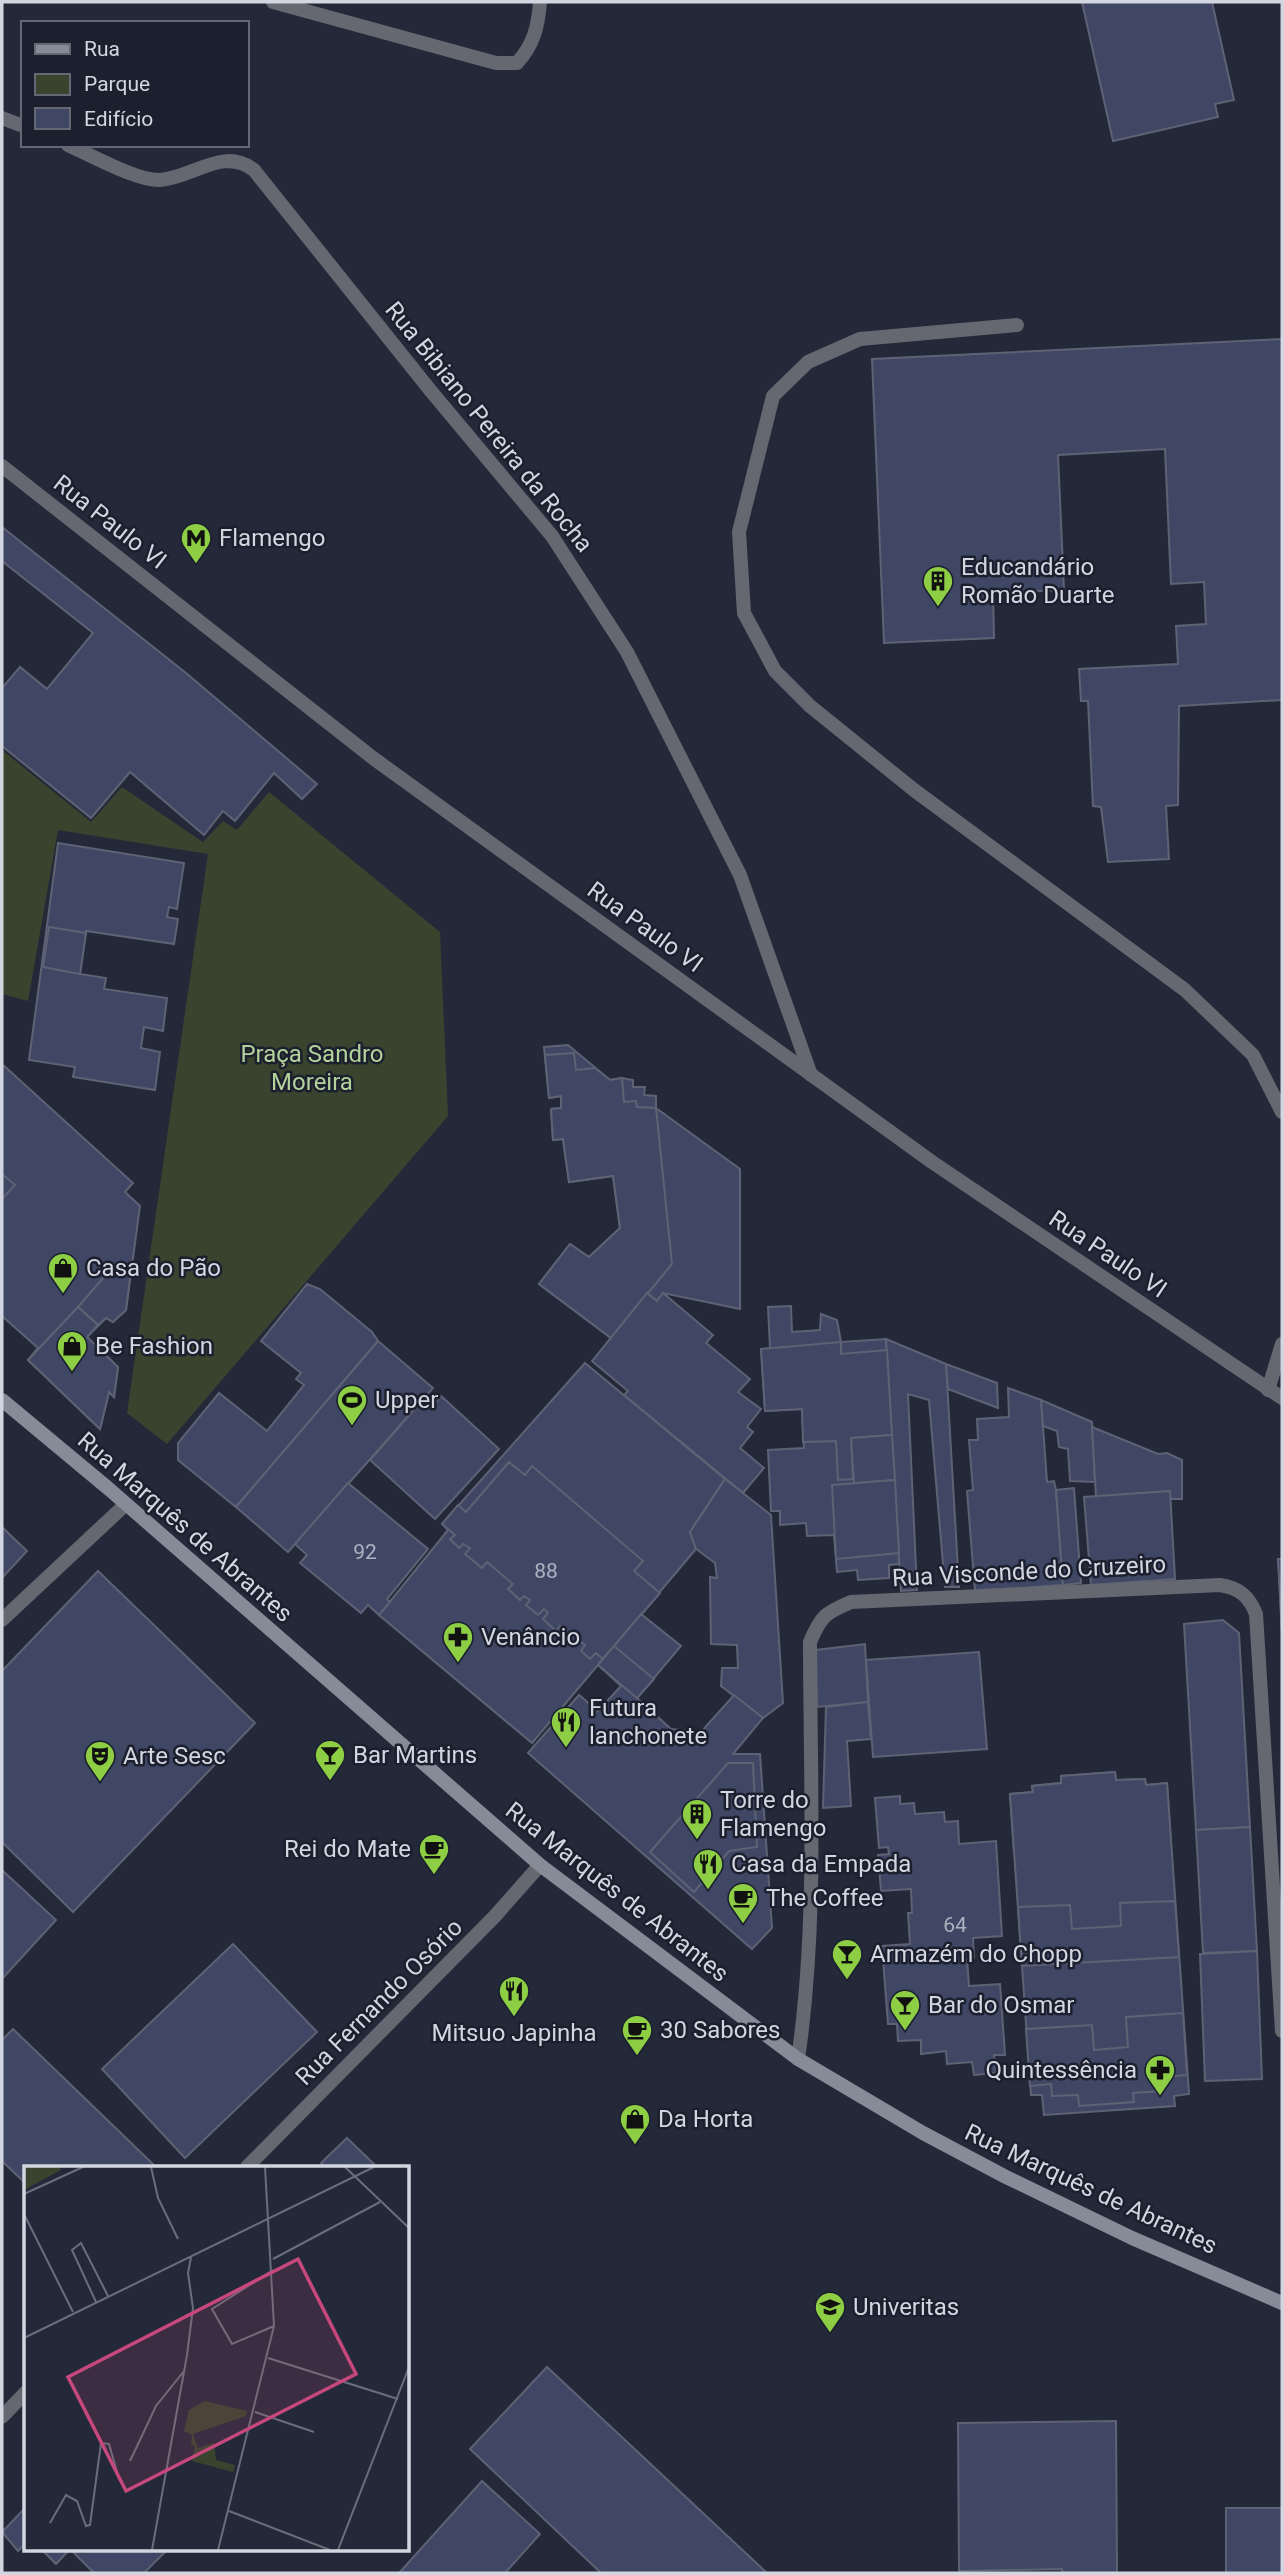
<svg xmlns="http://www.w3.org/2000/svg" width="1284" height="2575" font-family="Roboto,sans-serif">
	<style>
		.green { fill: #38442e }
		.building { fill: #3f4764; stroke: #5d6274; stroke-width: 2 }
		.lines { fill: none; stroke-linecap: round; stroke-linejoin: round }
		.lane { stroke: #656870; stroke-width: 14 }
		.street { stroke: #656870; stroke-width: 14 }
		.secondary { stroke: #878b98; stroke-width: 14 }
		.labels { text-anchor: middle; stroke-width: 5; stroke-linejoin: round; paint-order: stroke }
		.number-label { font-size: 21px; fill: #adb2c1 }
		.street-label { font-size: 24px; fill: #d2d6e0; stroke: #1b1f2e }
		.poi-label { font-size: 24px; fill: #d2d6e0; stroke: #1b1f2e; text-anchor: start }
		.park-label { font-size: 24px; fill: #b3d19a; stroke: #1b1f2e }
		.inset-road { fill: none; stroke: #6a6e7c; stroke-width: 2 }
		.view { fill: #c6487c; fill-opacity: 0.15; stroke: #c6487c; stroke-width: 3.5 }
		.inset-edge { fill: none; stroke: #d2d6e0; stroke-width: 3.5 }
	</style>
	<rect width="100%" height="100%" fill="#242939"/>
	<!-- green -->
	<polygon class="green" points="2,750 91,822 122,787 203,842 223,821 237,830 269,792 440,932 448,1116 167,1444 127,1413 208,854 58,830 28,1001 2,994"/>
	<!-- building -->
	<g class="building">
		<polygon points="1082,2 1212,2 1234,100 1215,104 1218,117 1113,141"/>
		<polygon points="1282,339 1282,700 1179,706 1178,805 1166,806 1169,859 1108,862 1101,807 1093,806 1088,701 1081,701 1079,669 1178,664 1176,626 1206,624 1204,582 1171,584 1165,449 1058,455 1064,590 993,593 994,638 884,643 872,359"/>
		<polygon points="2,527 186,673 317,784 302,799 274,773 235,821 223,811 204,835 130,772 91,818 2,746 2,688 20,667 47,689 93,633 2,561"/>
		<polygon points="58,843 184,863 177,909 169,907 167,917 178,919 174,944 86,931 80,974 106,978 104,989 167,998 163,1031 144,1027 141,1048 160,1052 155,1090 73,1077 75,1067 29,1060"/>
		<polygon points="49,927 86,933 80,974 43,967"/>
		<polygon points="568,1045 610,1080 622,1078 633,1080 633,1087 645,1087 644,1095 656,1096 656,1108 740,1169 740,1309 663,1293 657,1301 647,1293 611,1338 539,1284 570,1244 589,1257 620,1228 613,1176 569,1182 563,1139 553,1140 551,1109 561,1108 561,1096 549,1098 544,1047"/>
		<polygon points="574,1053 576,1070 595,1068 610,1080 622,1078 624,1102 636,1101 637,1107 656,1108 672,1264 611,1338 539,1284 570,1244 589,1257 620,1228 613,1176 569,1182 563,1139 553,1140 551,1109 561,1108 561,1096 549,1098 545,1055"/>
		<polygon points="2,1064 133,1183 125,1192 140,1206 126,1310 113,1322 106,1318 87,1337 118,1367 114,1397 109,1392 100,1429 28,1360 38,1348 2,1316"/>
		<polygon points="2,1174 15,1185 2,1199"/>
		<polygon points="111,1269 131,1271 126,1310 113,1322 106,1318 98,1325 78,1307"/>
		<polygon points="307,1284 320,1289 372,1332 378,1341 236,1507 178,1460 178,1443 219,1393 267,1431 304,1385 296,1379 301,1373 261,1341"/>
		<polygon points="647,1293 657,1301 663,1293 713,1335 706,1343 750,1379 738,1392 761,1409 747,1427 753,1432 740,1448 764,1468 743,1493 624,1395 628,1391 592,1361"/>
		<polygon points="791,1306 792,1332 820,1330 821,1314 837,1320 841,1342 886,1339 899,1564 889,1565 889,1578 858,1580 857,1570 837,1572 834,1535 807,1536 806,1523 780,1525 780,1511 771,1511 768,1450 804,1448 802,1409 765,1411 761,1349 770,1348 768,1307"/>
		<polygon points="78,1307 98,1325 87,1337 118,1367 114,1397 109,1392 100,1429 28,1360"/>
		<polygon points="886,1339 946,1364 959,1587 945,1587 929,1400 908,1394 917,1590 901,1591"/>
		<polygon points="378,1341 433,1388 288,1552 236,1507"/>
		<polygon points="841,1342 841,1354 887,1350 892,1435 851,1438 853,1479 838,1480 836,1441 803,1442 802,1409 765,1411 761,1349"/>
		<polygon points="585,1363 725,1479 690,1532 696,1549 532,1743 379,1615 448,1530 442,1524"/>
		<polygon points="946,1364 997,1383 998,1408 948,1389"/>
		<polygon points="1008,1388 1041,1400 1047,1482 1054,1481 1056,1490 1063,1585 975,1591 967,1491 973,1490 969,1440 978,1440 977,1419 1009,1417"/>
		<polygon points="427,1395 435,1403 441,1396 499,1449 435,1519 370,1460"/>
		<polygon points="1041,1400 1092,1422 1095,1482 1070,1481 1068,1449 1059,1447 1057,1431 1043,1426"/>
		<polygon points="1092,1427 1158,1454 1167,1453 1182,1460 1182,1499 1170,1499 1170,1491 1096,1497"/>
		<polygon points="892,1435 895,1480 854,1483 851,1438"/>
		<polygon points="509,1462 525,1475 532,1466 643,1561 634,1571 660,1593 603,1659 596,1653 590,1659 581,1651 585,1645 580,1641 575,1646 561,1634 565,1630 560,1626 556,1631 543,1619 548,1613 544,1609 538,1615 526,1605 530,1600 524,1596 520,1600 508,1589 513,1584 487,1562 482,1568 465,1554 470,1548 463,1544 459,1548 450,1539 455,1535 442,1524 458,1505 466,1512"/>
		<polygon points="725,1479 771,1515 783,1703 763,1718 721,1686 722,1668 738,1668 737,1645 711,1644 710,1577 717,1578 715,1563 696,1549 690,1532"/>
		<polygon points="895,1480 899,1553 836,1559 832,1485"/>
		<polygon points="348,1483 428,1549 387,1599 390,1602 379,1615 368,1605 361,1613 300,1563 307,1555 295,1544"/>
		<polygon points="1074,1488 1081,1583 1063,1585 1056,1490"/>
		<polygon points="1170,1491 1175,1579 1091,1585 1084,1497"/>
		<polygon points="2,1527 27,1551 2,1578"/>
		<polygon points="1278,1559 1282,1559 1282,1634 1279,1576"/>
		<polygon points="1278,1559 1282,1559 1282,1634 1279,1576"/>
		<polygon points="98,1571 255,1723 73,1912 2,1842 2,1671"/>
		<polygon points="641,1614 681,1646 637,1698 671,1729 701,1732 734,1695 763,1718 733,1754 760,1754 772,1928 752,1949 528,1753 579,1695 598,1711 621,1686 598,1665"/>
		<polygon points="1223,1620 1239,1633 1250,1827 1196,1830 1184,1624"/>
		<polygon points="865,1644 868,1702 817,1707 816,1650"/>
		<polygon points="614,1646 654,1679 637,1698 598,1665"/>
		<polygon points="979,1652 987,1749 873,1757 866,1660"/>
		<polygon points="868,1702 871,1739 847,1741 851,1806 823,1808 826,1707"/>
		<polygon points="728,1763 753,1763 757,1847 729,1851 694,1892 650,1852"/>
		<polygon points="1115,1772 1116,1780 1145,1779 1146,1785 1167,1783 1171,1844 1058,1850 1059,1861 1035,1863 1034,1852 1014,1853 1010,1794 1033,1792 1032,1786 1061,1783 1061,1776"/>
		<polygon points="1115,1772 1116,1780 1145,1779 1146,1785 1167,1783 1189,2094 1174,2096 1175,2106 1044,2115 1042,2095 1031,2095 1010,1794 1033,1792 1032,1786 1061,1783 1061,1776"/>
		<polygon points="900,1796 900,1804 914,1803 915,1814 944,1812 945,1822 958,1821 959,1844 996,1841 1002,1936 973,1938 974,1958 967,1959 969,1986 1000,1984 1005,2055 994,2055 996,2073 974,2075 972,2062 947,2064 946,2051 921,2054 921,2040 898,2041 897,2024 888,2024 882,1946 910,1944 908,1913 912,1913 911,1889 881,1891 878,1855 889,1854 888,1847 879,1848 875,1798"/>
		<polygon points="1250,1827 1257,1951 1203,1953 1196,1830"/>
		<polygon points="2,1870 56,1920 2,1979"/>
		<polygon points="1175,1901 1179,1957 1022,1966 1018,1907 1070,1905 1072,1929 1121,1926 1120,1903"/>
		<polygon points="233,1944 317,2032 185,2158 102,2069"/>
		<polygon points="1257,1951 1262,2079 1205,2081 1200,1954"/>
		<polygon points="1183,2013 1187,2075 1161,2077 1162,2091 1133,2093 1134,2102 1079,2106 1078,2095 1052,2096 1051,2084 1030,2086 1026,2029 1092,2025 1094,2050 1128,2047 1126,2017"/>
		<polygon points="13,2029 156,2167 26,2167 26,2184 2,2161 2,2040"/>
		<polygon points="347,2138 377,2167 325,2167 321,2163"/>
		<polygon points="547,2367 767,2573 601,2573 470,2449"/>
		<polygon points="1116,2421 1117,2573 1062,2573 1062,2569 959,2571 958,2423"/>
		<polygon points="482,2481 540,2534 505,2573 399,2573"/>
		<polygon points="26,2507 26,2543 18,2551 2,2532"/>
		<rect x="1226" y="2508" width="56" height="65"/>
		<polygon points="41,2549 168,2549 144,2573 94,2573 70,2549 56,2564"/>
	</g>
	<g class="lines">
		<!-- lane -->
		<g class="lane">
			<polyline points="2,118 23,126"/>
			<path d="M 68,145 C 91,155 137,181 160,180 C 193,178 223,146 254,170"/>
			<polyline points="1017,325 860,339 808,362 773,396 739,532 744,613 775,671 810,706 914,790 1185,990 1253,1055 1282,1112"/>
			<polyline points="1268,1390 1282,1344"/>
		</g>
		<!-- street -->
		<g class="street">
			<path d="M 273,2 L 496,63 L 517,63 C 534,44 538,27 540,2"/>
			<polyline points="254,170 430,390 552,536 627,652 740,875 811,1075"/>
			<polyline points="2,466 373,758 932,1162 1282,1398"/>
			<polyline points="2,1620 126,1504"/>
			<path d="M 798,2059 C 818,1922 810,1781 810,1642 C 821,1616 825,1613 851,1602 L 1220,1585 C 1239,1588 1249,1596 1256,1614 L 1282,2031"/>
			<polyline points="247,2167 495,1916 540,1865"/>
			<polyline points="2,2417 26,2392"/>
		</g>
		<!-- secondary -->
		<polyline class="secondary" points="2,1400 109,1489 540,1865 798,2059 923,2133 1006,2177 1132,2238 1282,2303"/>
	</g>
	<!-- icons -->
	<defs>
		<g id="metro-pin" transform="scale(1.575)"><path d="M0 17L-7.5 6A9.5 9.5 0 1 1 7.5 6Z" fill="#8dce44" stroke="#1b1f2e"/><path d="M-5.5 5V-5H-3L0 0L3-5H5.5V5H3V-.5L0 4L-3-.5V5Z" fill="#111"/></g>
		<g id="building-pin" transform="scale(1.575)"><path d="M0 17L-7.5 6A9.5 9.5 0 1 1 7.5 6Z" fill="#8dce44" stroke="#1b1f2e"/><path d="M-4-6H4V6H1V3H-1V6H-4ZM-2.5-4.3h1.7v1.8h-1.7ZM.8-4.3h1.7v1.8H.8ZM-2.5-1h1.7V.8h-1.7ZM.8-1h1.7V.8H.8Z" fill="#111"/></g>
		<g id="shop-pin" transform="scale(1.575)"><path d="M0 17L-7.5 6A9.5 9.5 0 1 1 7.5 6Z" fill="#8dce44" stroke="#1b1f2e"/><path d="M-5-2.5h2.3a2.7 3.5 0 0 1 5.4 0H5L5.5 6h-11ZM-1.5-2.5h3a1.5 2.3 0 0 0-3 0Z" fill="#111"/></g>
		<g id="stadium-pin" transform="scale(1.575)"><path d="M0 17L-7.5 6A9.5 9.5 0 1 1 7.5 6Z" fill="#8dce44" stroke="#1b1f2e"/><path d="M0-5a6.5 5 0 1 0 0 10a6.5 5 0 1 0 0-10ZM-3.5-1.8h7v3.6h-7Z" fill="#111"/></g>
		<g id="pharmacy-pin" transform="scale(1.575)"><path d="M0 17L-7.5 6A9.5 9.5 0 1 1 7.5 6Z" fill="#8dce44" stroke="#1b1f2e"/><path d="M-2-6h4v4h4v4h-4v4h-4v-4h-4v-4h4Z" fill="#111"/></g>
		<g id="restaurant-pin" transform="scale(1.575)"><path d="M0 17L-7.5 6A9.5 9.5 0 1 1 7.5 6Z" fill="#8dce44" stroke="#1b1f2e"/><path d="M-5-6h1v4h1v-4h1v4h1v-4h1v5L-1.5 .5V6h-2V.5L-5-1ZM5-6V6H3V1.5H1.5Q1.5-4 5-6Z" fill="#111"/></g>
		<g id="bar-pin" transform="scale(1.575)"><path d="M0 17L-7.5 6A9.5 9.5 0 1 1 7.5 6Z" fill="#8dce44" stroke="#1b1f2e"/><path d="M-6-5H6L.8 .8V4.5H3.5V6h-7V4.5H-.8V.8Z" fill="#111"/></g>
		<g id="theatre-pin" transform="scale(1.575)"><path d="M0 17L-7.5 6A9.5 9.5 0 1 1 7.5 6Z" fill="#8dce44" stroke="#1b1f2e"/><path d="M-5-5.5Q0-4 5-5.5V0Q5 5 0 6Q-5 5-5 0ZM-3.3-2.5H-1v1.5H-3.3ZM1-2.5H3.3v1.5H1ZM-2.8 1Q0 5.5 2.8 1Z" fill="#111"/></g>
		<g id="cafe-pin" transform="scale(1.575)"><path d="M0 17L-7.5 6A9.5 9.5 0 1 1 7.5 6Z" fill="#8dce44" stroke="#1b1f2e"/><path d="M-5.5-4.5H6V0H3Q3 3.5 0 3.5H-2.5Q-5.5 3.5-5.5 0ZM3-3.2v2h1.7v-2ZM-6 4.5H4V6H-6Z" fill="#111"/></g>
		<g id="university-pin" transform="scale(1.575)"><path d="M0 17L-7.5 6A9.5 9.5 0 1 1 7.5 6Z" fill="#8dce44" stroke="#1b1f2e"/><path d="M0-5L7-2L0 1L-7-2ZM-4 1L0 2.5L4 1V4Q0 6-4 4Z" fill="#111"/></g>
	</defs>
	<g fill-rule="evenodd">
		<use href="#metro-pin" x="196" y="538"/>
		<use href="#building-pin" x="938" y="581"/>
		<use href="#shop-pin" x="63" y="1268"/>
		<use href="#shop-pin" x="72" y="1346"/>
		<use href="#stadium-pin" x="352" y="1400"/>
		<use href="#pharmacy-pin" x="458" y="1637"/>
		<use href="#restaurant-pin" x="566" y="1722"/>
		<use href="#bar-pin" x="330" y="1755"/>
		<use href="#theatre-pin" x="100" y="1756"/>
		<use href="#building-pin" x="697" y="1814"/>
		<use href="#cafe-pin" x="434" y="1849"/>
		<use href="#restaurant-pin" x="708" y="1864"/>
		<use href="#cafe-pin" x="743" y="1898"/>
		<use href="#bar-pin" x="847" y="1954"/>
		<use href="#restaurant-pin" x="514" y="1991"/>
		<use href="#bar-pin" x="905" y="2005"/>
		<use href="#cafe-pin" x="637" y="2030"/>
		<use href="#pharmacy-pin" x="1160" y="2070"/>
		<use href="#shop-pin" x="635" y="2119"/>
		<use href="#university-pin" x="830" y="2307"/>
	</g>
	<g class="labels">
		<!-- number labels -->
		<g class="number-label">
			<text x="365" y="1559">92</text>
			<text x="546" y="1578">88</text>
			<text x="955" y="1932">64</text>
		</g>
		<!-- street labels -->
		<g class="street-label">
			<text transform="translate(489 427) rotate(51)" y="8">Rua Bibiano Pereira da Rocha</text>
			<text transform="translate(110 522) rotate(38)" y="8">Rua Paulo VI</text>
			<text transform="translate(645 927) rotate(36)" y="8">Rua Paulo VI</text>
			<text transform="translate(1108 1254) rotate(34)" y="8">Rua Paulo VI</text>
			<text transform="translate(185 1527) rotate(41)" y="8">Rua Marquês de Abrantes</text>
			<text transform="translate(1029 1571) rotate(-3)" y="8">Rua Visconde do Cruzeiro</text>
			<text transform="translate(617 1892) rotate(38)" y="8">Rua Marquês de Abrantes</text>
			<text transform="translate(379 2002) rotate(-45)" y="8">Rua Fernando Osório</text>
			<text transform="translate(1091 2189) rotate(25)" y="8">Rua Marquês de Abrantes</text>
		</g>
		<!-- poi labels -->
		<g class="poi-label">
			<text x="219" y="546">Flamengo</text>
			<text x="961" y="575">Educandário<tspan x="961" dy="28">Romão Duarte</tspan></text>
			<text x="86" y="1276">Casa do Pão</text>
			<text x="95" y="1354">Be Fashion</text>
			<text x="375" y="1408">Upper</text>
			<text x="481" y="1645">Venâncio</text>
			<text x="589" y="1716">Futura<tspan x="589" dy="28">lanchonete</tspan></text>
			<text x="353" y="1763">Bar Martins</text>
			<text x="123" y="1764">Arte Sesc</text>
			<text x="720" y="1808">Torre do<tspan x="720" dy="28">Flamengo</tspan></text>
			<text x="411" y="1857" text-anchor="end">Rei do Mate</text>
			<text x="731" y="1872">Casa da Empada</text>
			<text x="766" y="1906">The Coffee</text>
			<text x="870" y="1962">Armazém do Chopp</text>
			<text x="928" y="2013">Bar do Osmar</text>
			<text x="660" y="2038">30 Sabores</text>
			<text x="514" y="2041" text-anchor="middle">Mitsuo Japinha</text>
			<text x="1137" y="2078" text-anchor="end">Quintessência</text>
			<text x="658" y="2127">Da Horta</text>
			<text x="853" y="2315">Univeritas</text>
		</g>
		<!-- park labels -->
		<g class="park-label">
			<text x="312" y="1062">Praça Sandro<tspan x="312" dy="28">Moreira</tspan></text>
		</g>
	</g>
	<!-- overview -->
	<g transform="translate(24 2166)">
		<rect width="385" height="385" fill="#242939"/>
		<path d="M 0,1 L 36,1 L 37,4 L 0,24 ZM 181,235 L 223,245 L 222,250 L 169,268 L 174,282 L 190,277 L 192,294 L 211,299 L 209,306 L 168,295 L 171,280 L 167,279 L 168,269 L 160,265 L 165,244 Z" fill="#38442e"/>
		<path class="inset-road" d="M 127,1 L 134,32 L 154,73M 321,1 L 385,62M 0,28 L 59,1M 0,48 L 49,146M 249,93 L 356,36M 249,104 L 188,143 L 208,178 L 250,160M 72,136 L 48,84 L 57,77 L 84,130M 0,172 L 350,1M 244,192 L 374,233M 231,246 L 290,266M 106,295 L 132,240 L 160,205M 205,345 L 306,384M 26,357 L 42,329 L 53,335 L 62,360 L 66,359 L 77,277 L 85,278 L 95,313M 128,384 L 163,189 L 169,142 L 164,107 L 167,91M 194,384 L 250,160 L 241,1M 314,384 L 385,201"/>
		<path class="view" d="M 274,93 L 332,208 L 102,325 L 44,211 Z"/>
		<rect width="385" height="385" class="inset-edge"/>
	</g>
	<!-- border -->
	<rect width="1284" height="2575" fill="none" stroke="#d2d6e0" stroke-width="7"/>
	<!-- legend -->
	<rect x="21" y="21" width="228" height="126" fill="#1b1f2e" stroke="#646875" stroke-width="2"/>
	<rect x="35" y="44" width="35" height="10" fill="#878b98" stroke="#646875" stroke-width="2"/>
	<text x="84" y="56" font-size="21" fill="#d2d6e0">Rua</text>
	<rect x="35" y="74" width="35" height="21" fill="#38442e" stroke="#646875" stroke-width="2"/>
	<text x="84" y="91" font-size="21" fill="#d2d6e0">Parque</text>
	<rect x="35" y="108" width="35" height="21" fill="#3f4764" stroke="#646875" stroke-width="2"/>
	<text x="84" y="126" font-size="21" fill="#d2d6e0">Edifício</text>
</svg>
